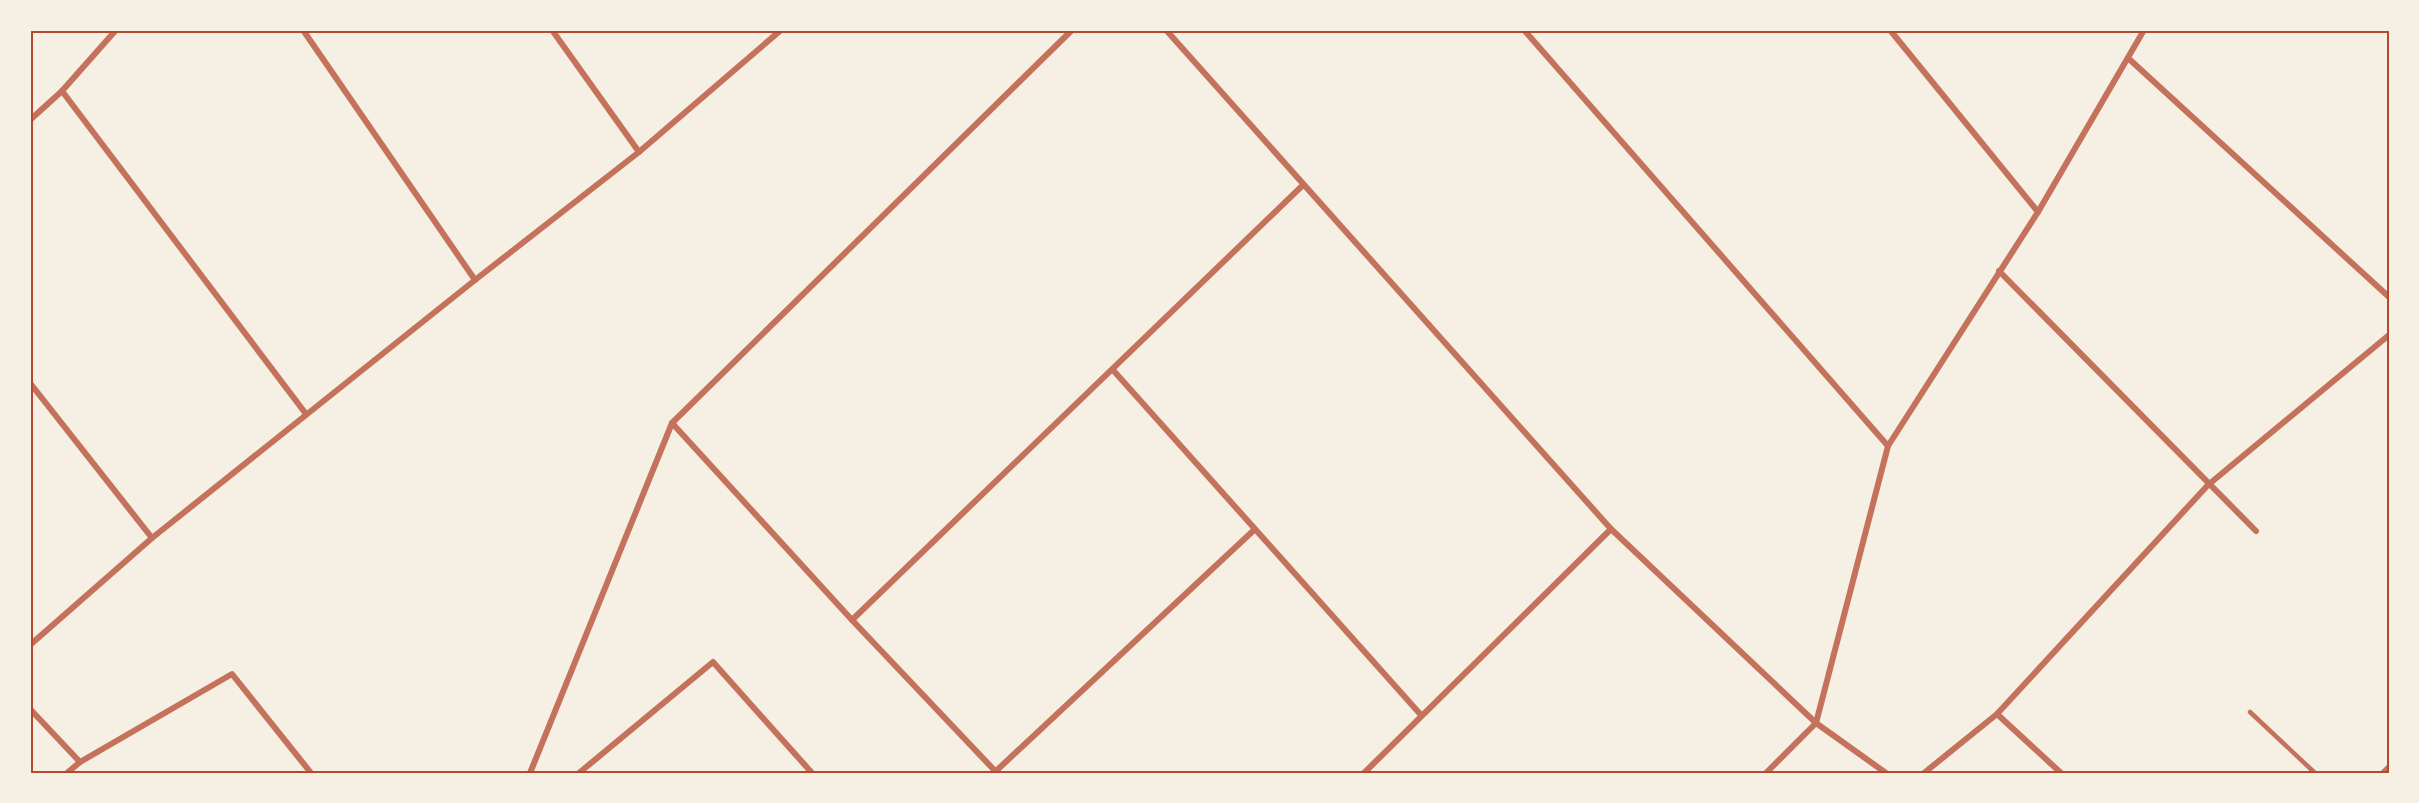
<svg xmlns="http://www.w3.org/2000/svg" width="2419" height="803" font-family="Inter,sans-serif">
	<style>
		.lines { fill: none; stroke-linecap: round; stroke-linejoin: round }
		.service { stroke: #c5725c; stroke-width: 4.5 }
		.minor { stroke: #c5725c; stroke-width: 6 }
		.neatline { fill: none; stroke: #b5482f; stroke-width: 2 }
	</style>
	<rect width="100%" height="100%" fill="#f6efe4"/>
	<g class="lines">
		<!-- service -->
		<polyline class="service" points="2250,712 2315,773"/>
		<!-- minor -->
		<g class="minor">
			<polyline points="303,30 475,280"/>
			<polyline points="552,30 639,152"/>
			<polyline points="1166,30 1611,529 1816,723 1886,773"/>
			<polyline points="1524,30 1888,446"/>
			<polyline points="1890,30 2038,212"/>
			<polyline points="2128,58 2389,297"/>
			<polyline points="62,91 306,414"/>
			<polyline points="30,120 62,91 116,30"/>
			<polyline points="1999,271 2256,531"/>
			<polyline points="1113,370 1421,715"/>
			<polyline points="30,383 152,538"/>
			<polyline points="672,423 852,620 997,773"/>
			<polyline points="852,620 1303,185"/>
			<polyline points="30,645 152,538 475,280 639,152 781,30"/>
			<polyline points="30,709 80,762"/>
			<polyline points="1997,714 2061,773"/>
			<polyline points="996,771 1254,530"/>
			<polyline points="67,773 80,762 232,674 311,773"/>
			<polyline points="530,773 672,423 1072,30"/>
			<polyline points="579,773 713,662 812,773"/>
			<polyline points="1364,773 1611,529"/>
			<polyline points="1766,773 1816,723 1888,446 2038,212 2144,30"/>
			<polyline points="1924,773 1997,714 2208,485 2389,335"/>
			<polyline points="2383,773 2389,767"/>
		</g>
	</g>
	<!-- border -->
	<rect width="2419" height="803" fill="none" stroke="#f6efe4" stroke-width="63"/>
	<rect x="32" y="32" width="2356" height="740" class="neatline"/>
</svg>
